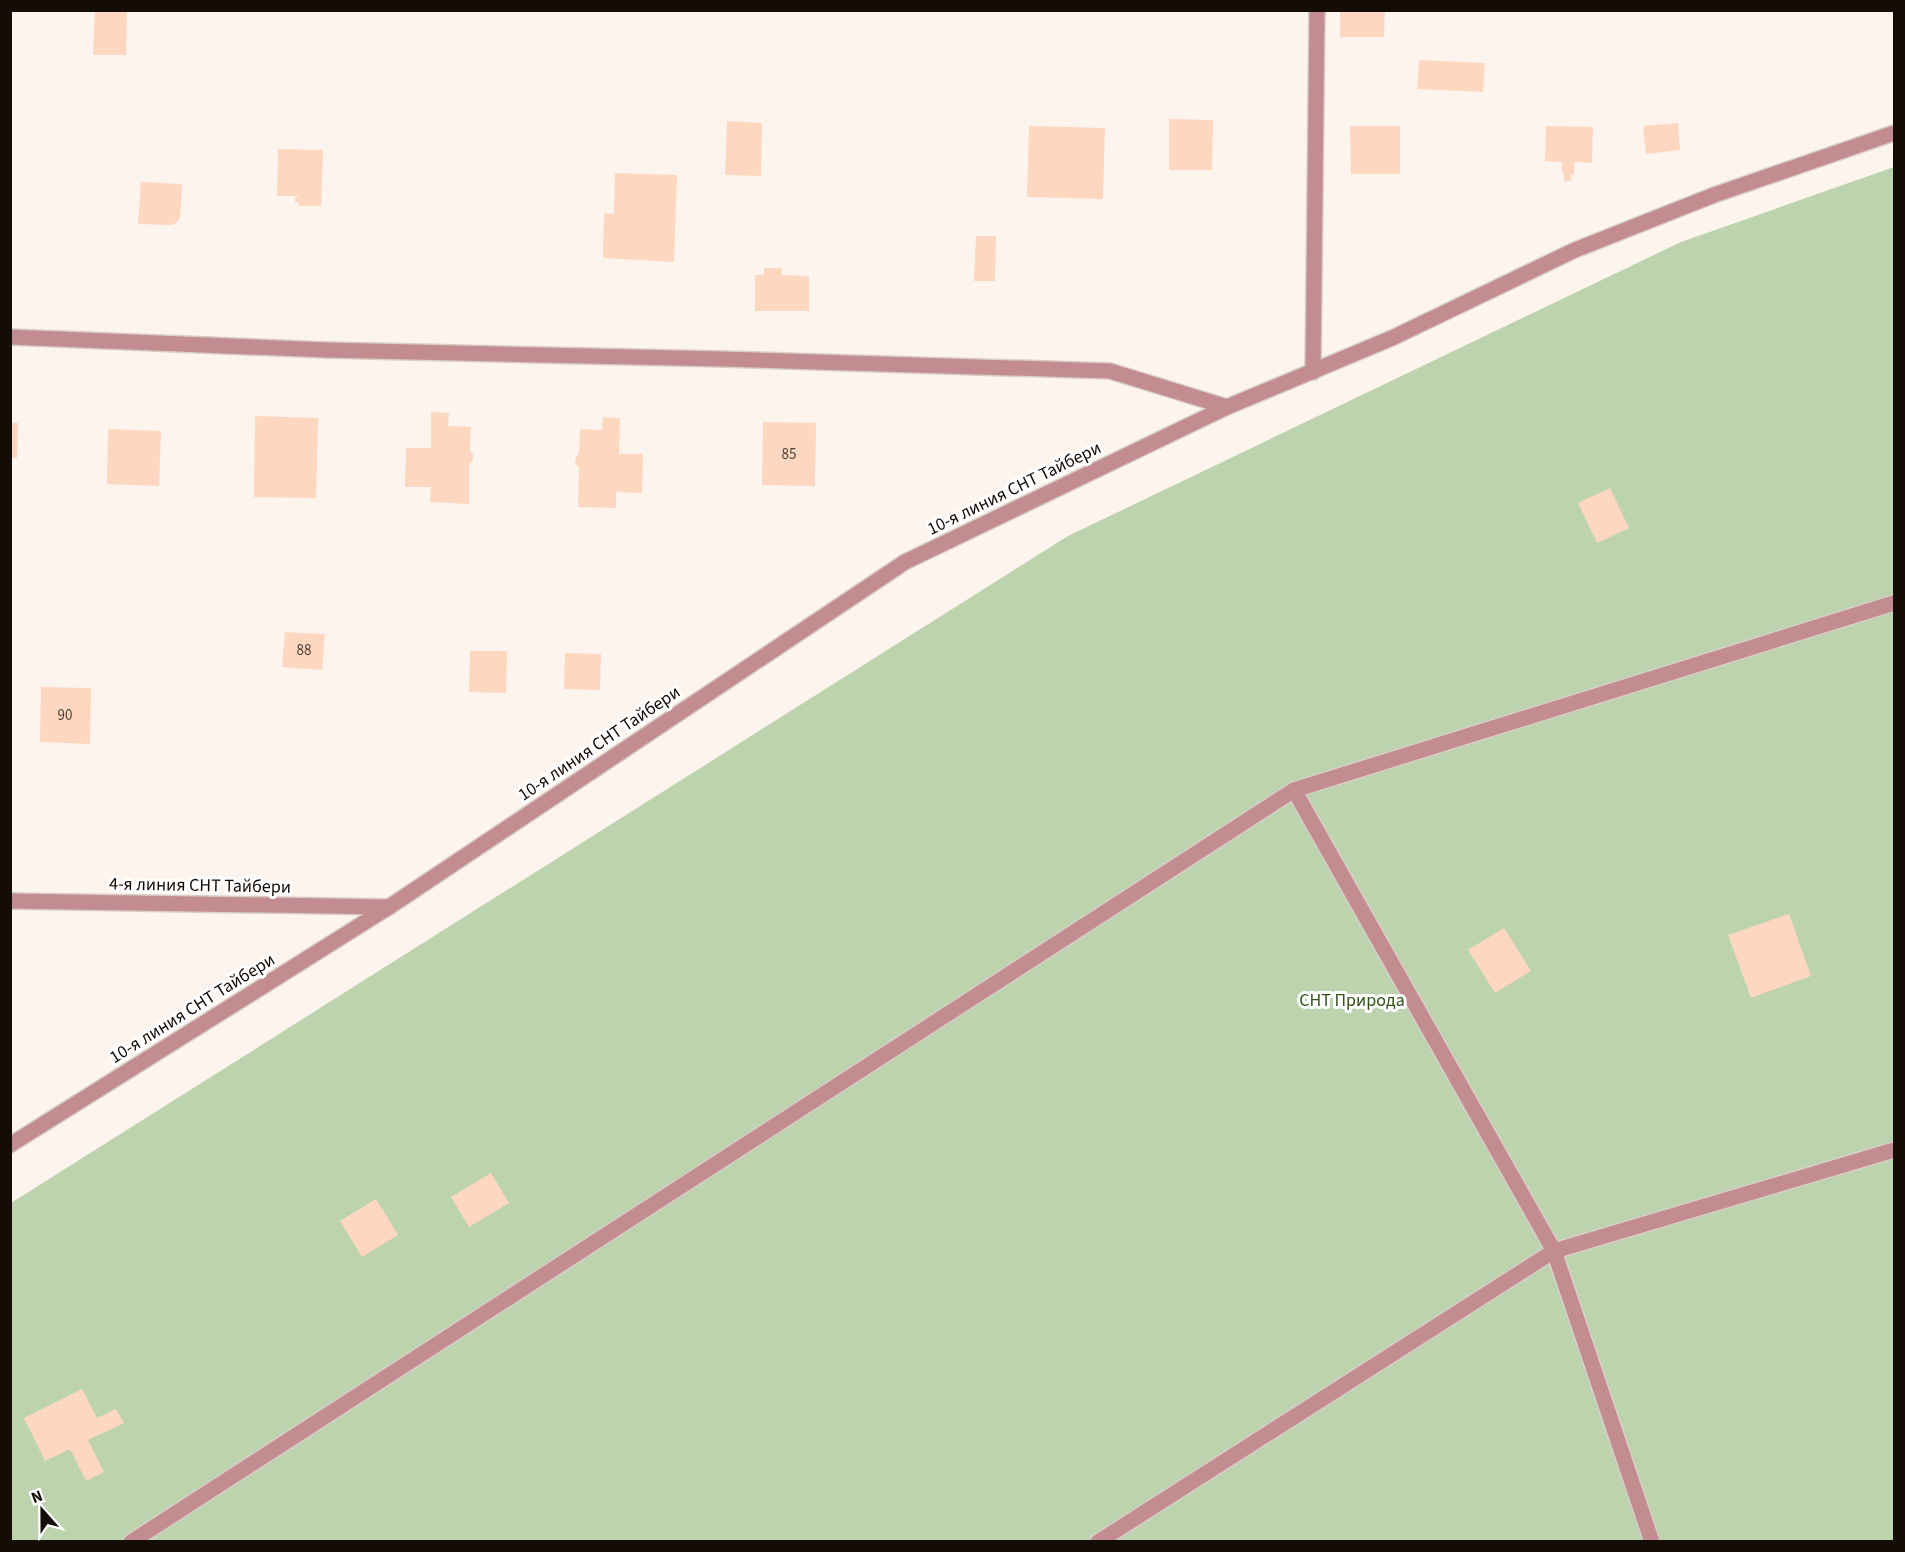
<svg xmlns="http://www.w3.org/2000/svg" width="1905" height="1552" font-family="'Source Sans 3',sans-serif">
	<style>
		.green { fill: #bcd3ae }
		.building { fill: #fed7c0 }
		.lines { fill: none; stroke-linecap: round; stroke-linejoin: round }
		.minor-casing { stroke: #d8cfc9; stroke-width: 18 }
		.minor { stroke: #c38c90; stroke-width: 15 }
		.labels { text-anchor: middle; stroke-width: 6; stroke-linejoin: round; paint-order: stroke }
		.number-label { font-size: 15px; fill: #4e3f35 }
		.street-label { font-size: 18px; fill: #140c07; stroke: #fff }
		.park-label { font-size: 18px; fill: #335316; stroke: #fff }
	</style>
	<rect width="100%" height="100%" fill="#fdf4ee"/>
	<!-- green -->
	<polygon class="green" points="1894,167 1894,1541 11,1542 11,1203 1068,536 1681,242"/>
	<!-- building -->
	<g class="building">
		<polygon points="95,10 127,10 126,55 93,55"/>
		<polygon points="1340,10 1385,10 1384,37 1340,37"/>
		<polygon points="1419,60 1485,63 1483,92 1417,89"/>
		<polygon points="1169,119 1213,120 1212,170 1169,170"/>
		<polygon points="727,121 762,123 761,176 725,175"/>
		<polygon points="1678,123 1680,150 1646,154 1643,126"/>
		<polygon points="1029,126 1105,128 1103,199 1027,197"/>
		<polygon points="1350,126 1400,126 1400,174 1351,174"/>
		<polygon points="1546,126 1593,127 1592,163 1574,162 1574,174 1571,174 1571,181 1564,181 1564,173 1562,174 1562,162 1545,161"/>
		<polygon points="278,149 323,150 321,206 298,206 299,202 295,202 295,198 299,196 277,196"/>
		<polygon points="615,173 677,175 674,262 603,258 604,213 614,214"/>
		<polygon points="141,182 182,184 180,219 173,225 138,224"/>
		<polygon points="976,236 996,236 995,281 974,281"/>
		<polygon points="764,268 782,268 782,275 809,276 809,311 755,311 755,275 764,275"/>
		<polygon points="431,412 449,413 448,426 471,427 470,450 473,454 473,461 469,464 469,504 430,502 431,487 405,487 406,448 431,448"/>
		<polygon points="255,416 318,418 316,498 254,497"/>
		<polygon points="603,417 620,418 619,454 643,454 642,493 616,492 616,508 578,507 579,468 575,463 576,457 579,453 580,429 602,430"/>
		<polygon points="763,422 816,423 815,486 762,485"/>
		<polygon points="10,423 18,423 17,458 10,458"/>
		<polygon points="108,429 161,431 159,486 107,484"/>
		<polygon points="1610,488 1629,528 1597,543 1578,503"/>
		<polygon points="285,632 325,634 322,670 282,667"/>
		<polygon points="470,651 507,651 506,693 469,692"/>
		<polygon points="565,653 601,654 600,690 564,689"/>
		<polygon points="41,687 91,688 90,744 40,742"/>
		<polygon points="1789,914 1811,976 1751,998 1728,935"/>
		<polygon points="1504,928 1531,971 1495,993 1468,950"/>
		<polygon points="491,1173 509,1203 469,1227 451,1197"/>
		<polygon points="376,1199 398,1235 362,1257 340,1221"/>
		<polygon points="82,1389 97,1418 116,1409 124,1423 88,1440 104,1472 86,1481 70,1449 45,1461 24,1418"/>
	</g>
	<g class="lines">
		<!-- minor casing -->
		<g class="minor-casing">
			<g id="minor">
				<polyline points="10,337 326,350 722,359 1110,371 1227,407 1392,338 1575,250 1714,195 1894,133"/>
				<polyline points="1313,372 1317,10"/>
				<polyline points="1294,790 1554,1251 1652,1542"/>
				<polyline points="10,901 389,907"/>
				<polyline points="10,1145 389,907 905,562 1227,407"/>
				<polyline points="131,1542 1294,790 1894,603"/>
				<polyline points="1098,1542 1554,1251 1894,1150"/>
			</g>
		</g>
		<!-- minor -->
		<use href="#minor" class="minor"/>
	</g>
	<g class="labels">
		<!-- number labels -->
		<g class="number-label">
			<text x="789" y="459">85</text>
			<text x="304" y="655">88</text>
			<text x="65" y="720">90</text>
		</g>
		<!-- street labels -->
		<g class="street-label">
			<text transform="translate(1014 488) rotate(-26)" y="6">10-я линия СНТ Тайбери</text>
			<text transform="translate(599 743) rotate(-34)" y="6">10-я линия СНТ Тайбери</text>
			<text transform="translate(200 885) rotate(1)" y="6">4-я линия СНТ Тайбери</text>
			<text transform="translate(192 1008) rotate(-32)" y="6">10-я линия СНТ Тайбери</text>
		</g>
		<!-- park labels -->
		<g class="park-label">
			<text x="1352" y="1006">СНТ Природа</text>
		</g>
	</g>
	<!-- border -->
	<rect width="1905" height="1552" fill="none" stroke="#140c07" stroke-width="24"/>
	<!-- north arrow -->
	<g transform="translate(42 1510) rotate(339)" stroke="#ffffff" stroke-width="4.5" paint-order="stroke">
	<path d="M0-4.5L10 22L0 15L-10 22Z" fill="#140c07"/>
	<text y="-9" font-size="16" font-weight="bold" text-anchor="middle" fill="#140c07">N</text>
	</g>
</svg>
